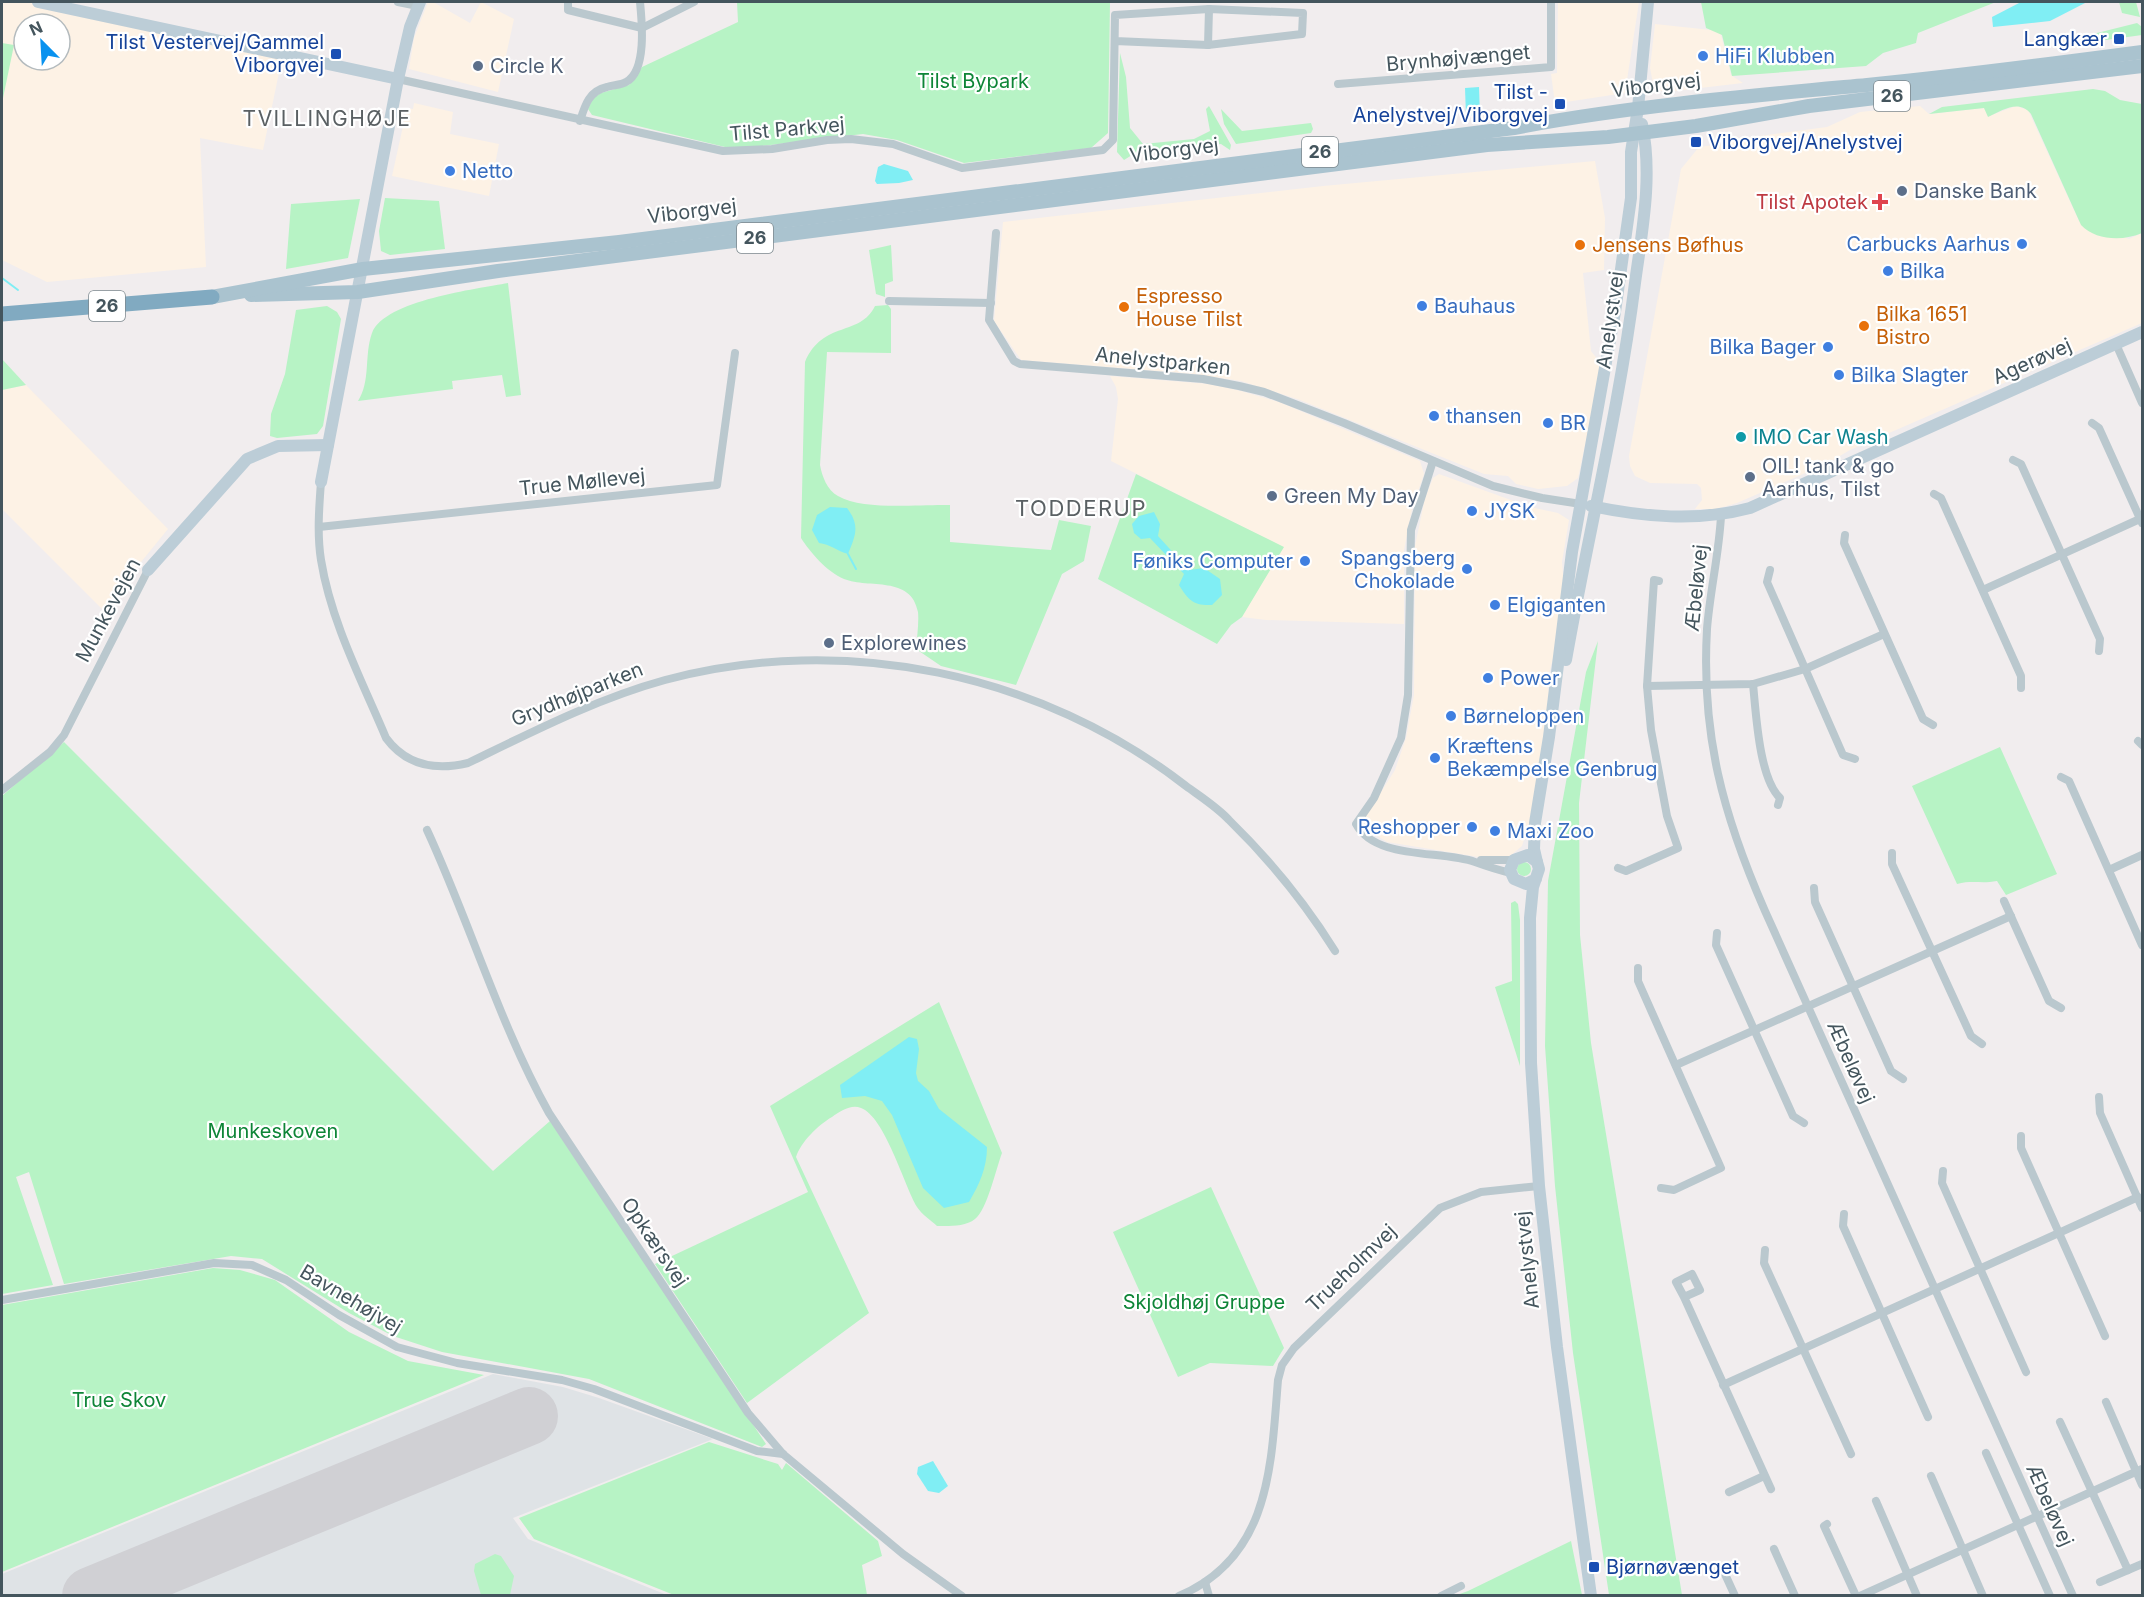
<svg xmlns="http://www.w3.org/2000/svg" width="2144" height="1597" font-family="Inter,sans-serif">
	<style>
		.commercial { fill: #fdf2e5; fill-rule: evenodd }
		.airport { fill: #dfe3e6 }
		.green { fill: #b7f3c5 }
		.water { fill: #80eef4 }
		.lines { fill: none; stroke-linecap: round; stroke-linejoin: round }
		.stream { stroke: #80eef4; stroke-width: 2 }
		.runway { stroke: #d0d0d4; stroke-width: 58 }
		.street { stroke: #bac8ce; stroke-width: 8 }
		.secondary { stroke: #bccdd7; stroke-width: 12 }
		.primary { stroke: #aac3cf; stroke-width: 14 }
		.highway { stroke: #81aac1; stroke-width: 15 }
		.transit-dot { fill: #1a4fb4; stroke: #fff; stroke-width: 2 }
		.shop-dot { fill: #3f7fe0; stroke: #fff; stroke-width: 2 }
		.service-dot { fill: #5c6f8a; stroke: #fff; stroke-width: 2 }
		.health-dot { fill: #e0444e; stroke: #fff; stroke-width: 2 }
		.food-dot { fill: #e8710a; stroke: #fff; stroke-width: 2 }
		.culture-dot { fill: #0f9aa8; stroke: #fff; stroke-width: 2 }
		.labels { text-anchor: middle; stroke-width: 4.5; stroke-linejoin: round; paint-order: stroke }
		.shield { fill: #fff; stroke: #7c888e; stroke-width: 1.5 }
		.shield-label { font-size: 18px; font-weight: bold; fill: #44555d }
		.transit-label { font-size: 20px; fill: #164399; stroke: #fff; text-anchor: end }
		.shop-label { font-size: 20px; fill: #366cbe; stroke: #fff; text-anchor: start }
		.street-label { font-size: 20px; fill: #44555d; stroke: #fff }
		.service-label { font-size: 20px; fill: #4e5e75; stroke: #fff; text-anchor: start }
		.park-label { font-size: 20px; fill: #0e8537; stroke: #fff }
		.health-label { font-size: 20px; fill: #be3a42; stroke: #fff; text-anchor: end }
		.food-label { font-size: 20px; fill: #c56008; stroke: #fff; text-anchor: start }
		.culture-label { font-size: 20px; fill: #0d838f; stroke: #fff; text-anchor: start }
		.neighbourhood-label { font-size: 21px; letter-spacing: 1.5px; fill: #5a6063; stroke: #fff }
		.quarter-label { font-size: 22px; letter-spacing: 1.5px; fill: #5a6063; stroke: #fff }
	</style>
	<rect width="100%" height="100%" fill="#f1edee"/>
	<!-- commercial -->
	<g class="commercial">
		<path d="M 2,2 L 29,2 L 282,58 L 263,150 L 200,138 L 206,267 L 47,282 L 2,260 ZM 24,24 L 60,24 L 60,60 L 24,60 Z"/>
		<polygon points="428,2 433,2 470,23 481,2 514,19 498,92 409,69 414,38"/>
		<polygon points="1558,2 1639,2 1625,93 1566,102 1564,100 1555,104 1551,74 1557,73"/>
		<polygon points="1655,24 1720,31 1731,75 1743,83 1666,92 1654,89 1650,68"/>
		<polygon points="414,103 453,112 450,134 499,144 489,196 392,176 407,108 413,109"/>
		<polygon points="1920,106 1929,114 1984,108 1989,116 2016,106 2028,110 2079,221 2129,239 2142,233 2142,323 1850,450 1826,464 1737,503 1716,509 1695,509 1702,500 1701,488 1697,484 1650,483 1635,476 1630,466 1629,456 1681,169 1699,147 1722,144 1723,141 1827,127 1860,112"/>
		<polygon points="1595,161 1605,218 1604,270 1583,273 1591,351 1602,365 1578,478 1567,486 1538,489 1516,484 1508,476 1484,474 1300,400 1241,381 1195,374 1021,360 994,321 1003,222 1323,186"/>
		<polygon points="1110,376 1209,384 1241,391 1279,402 1420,461 1424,474 1412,509 1404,550 1404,624 1266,620 1242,617 1283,547 1111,461 1118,399 1116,387"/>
		<polygon points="26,385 168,529 137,567 107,614 2,509 2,390"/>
		<polygon points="1439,474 1530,507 1558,513 1569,520 1562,562 1564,586 1557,643 1546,685 1550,693 1531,817 1522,846 1510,856 1479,857 1387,842 1366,829 1364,819 1395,770 1406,738 1414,695 1415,546 1425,498 1433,478"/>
	</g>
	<!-- airport -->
	<polygon class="airport" points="493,1374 563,1387 599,1398 713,1439 513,1518 528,1539 667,1595 2,1596 2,1574"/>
	<!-- green -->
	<g class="green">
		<polygon points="737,2 1110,2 1108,133 1091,148 964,163 897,140 863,134 753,147 725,147 592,115 588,109 593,98 601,93 629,85 642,67 738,22"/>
		<polygon points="1701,2 1996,2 1918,33 1916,43 1883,53 1866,66 1732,76 1722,35 1706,28"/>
		<polygon points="2119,2 2136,2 2140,17 2122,13"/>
		<polygon points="2137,23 2142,27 2142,35 2106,40 2089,35"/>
		<polygon points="2,43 14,45 2,103"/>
		<polygon points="1120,53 1126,77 1130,128 1143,144 1194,139 1210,131 1206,109 1209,106 1231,145 1230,150 1221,144 1132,155 1124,160 1117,152"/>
		<path d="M 2093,89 L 2105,91 L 2120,100 L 2142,104 L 2142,233 C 2124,241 2096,241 2081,225 L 2031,114 C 2019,99 2003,110 1988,117 L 1984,108 L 1929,114 L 1942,107 Z"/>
		<polygon points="1221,109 1242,131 1311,123 1313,129 1311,133 1236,144 1224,124"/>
		<polygon points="385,198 439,201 445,249 390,255 381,251 379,231"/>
		<polygon points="360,199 348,258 286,269 291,204"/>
		<polygon points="891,245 893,281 885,284 885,297 876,294 869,250"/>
		<path d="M 508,283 L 521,395 L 506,397 L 502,375 L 452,381 L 453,389 L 358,401 C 371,381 364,355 372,333 C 385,300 477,289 508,283 Z"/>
		<path d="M 888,305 L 891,309 L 891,353 L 827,352 L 820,465 C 822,476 827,490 838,496 C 864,511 919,504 950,505 L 950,542 L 1051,550 L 1059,520 L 1091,526 L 1084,561 L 1062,574 L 1016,685 L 941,666 L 916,649 C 917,637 919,623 918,612 C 911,575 869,589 844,579 C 827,572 810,552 801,538 L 805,362 C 823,320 860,337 875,306 Z"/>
		<polygon points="327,306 337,312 341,319 323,426 317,434 277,438 270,436 271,414 285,374 296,310"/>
		<polygon points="2,359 26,385 2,390"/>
		<polygon points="1136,474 1284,547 1242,617 1231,625 1217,644 1098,579"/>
		<polygon points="1598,641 1579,803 1580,935 1591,1043 1682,1595 1609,1595 1573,1353 1555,1186 1545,1046 1548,881 1586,672"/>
		<polygon points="64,742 493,1171 550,1121 766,1444 762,1447 589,1379 442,1352 393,1336 349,1313 262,1259 231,1256 64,1284 29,1172 16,1177 53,1285 2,1294 2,796"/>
		<path d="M 2000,747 L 2057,874 L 2006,895 L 1997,881 C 1982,884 1972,880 1957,884 L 1912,786 Z"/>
		<circle cx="1524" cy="869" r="7"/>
		<polygon points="1515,901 1518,904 1520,920 1520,1066 1495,987 1512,981 1511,903"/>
		<path d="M 939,1002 L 1002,1153 C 996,1169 987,1210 975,1219 C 965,1227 949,1226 937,1226 C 931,1220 922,1215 917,1207 C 904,1185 885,1117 861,1108 C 851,1104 841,1111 832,1117 C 818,1125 801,1142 796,1157 L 869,1313 L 747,1403 L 655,1264 L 808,1192 L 770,1106 Z"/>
		<polygon points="1211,1187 1284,1348 1273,1366 1210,1363 1178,1377 1113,1232"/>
		<polygon points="213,1268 240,1270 275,1280 349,1332 408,1361 484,1375 2,1572 2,1305"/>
		<polygon points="709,1442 778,1464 782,1470 786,1463 878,1541 882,1556 862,1565 867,1595 674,1595 534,1539 519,1518"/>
		<polygon points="1571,1541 1582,1595 1457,1595 1468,1591"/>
		<polygon points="495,1554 501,1556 514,1576 510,1595 481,1595 474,1571 475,1564"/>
	</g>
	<!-- water -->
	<g class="water">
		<polygon points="2021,2 2087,2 2050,21 1993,27 1992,17"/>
		<polygon points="1479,87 1480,115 1466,116 1465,88"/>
		<polygon points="884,164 908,171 913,180 899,183 877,184 875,181 878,167"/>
		<path d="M 830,507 L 847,508 C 860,525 856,535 848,554 C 837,551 830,544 819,543 L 812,530 L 817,515 Z"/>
		<path d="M 1154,512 L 1160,524 L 1158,536 L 1189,570 L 1204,568 L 1220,579 L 1222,595 L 1212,605 C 1194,606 1188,600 1179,585 L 1184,574 L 1150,538 L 1141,539 L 1134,533 L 1132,524 L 1139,516 Z"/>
		<path d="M 909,1037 L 917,1039 L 919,1049 L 916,1073 L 918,1081 L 929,1091 L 939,1109 L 987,1147 C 987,1168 979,1185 969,1202 L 944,1208 L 923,1188 L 892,1115 L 882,1101 L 865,1096 L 842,1098 L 840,1085 Z"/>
		<polygon points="933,1461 948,1486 939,1493 928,1491 917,1474 918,1467"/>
	</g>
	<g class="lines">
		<!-- stream -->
		<g class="stream">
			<polyline points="2,278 18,290"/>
			<polyline points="848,554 856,569"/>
		</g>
		<!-- runway -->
		<polyline class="runway" points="91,1596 529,1416"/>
		<!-- street -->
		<g class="street">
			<polyline points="398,2 418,6"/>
			<polyline points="568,2 568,10 642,28 694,2"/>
			<polyline points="1208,45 1209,9"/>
			<polyline points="398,79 723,151 772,149 827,140 851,139 893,144 962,168 1103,150 1113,140 1115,15 1209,9 1303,13 1302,34 1208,45 1115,41"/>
			<polyline points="1338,84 1551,67 1551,2"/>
			<path d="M 580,121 C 585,105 589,91 607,87 C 613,85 621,85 626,82 C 647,71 642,22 640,2"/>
			<polyline points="996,233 989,320 1014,361 1020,364 1203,379 1239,386 1264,392 1344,423 1493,486 1542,498 1581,504"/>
			<polyline points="889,301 991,303"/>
			<polyline points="2116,344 2142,403"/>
			<polyline points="2092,423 2099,428 2142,523"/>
			<polyline points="2013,460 2021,464 2100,639 2099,651"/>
			<path d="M 1433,461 L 1411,530 L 1408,695 L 1401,738 L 1374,798 L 1356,824 C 1375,860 1441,850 1475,862 C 1486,866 1498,870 1511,873"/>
			<path d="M 321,482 C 319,508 317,535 321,560 C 331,622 362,681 386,738 C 406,765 435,771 468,763 C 532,732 596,699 665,680 C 844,632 1041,673 1186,786 C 1201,797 1217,807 1229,820 C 1270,860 1305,903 1335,951"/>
			<polyline points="1934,494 1941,498 2021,676 2021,688"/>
			<path d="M 1721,516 C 1719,554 1710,591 1707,629 C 1701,735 1723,815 1765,911 L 2073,1596"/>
			<polyline points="319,527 717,485 735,353"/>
			<polyline points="1845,535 1844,543 1923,719 1933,725"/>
			<polyline points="1770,570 1767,582 1843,755 1855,759"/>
			<polyline points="1983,590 2142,518"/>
			<path d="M 1753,684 C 1756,713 1759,778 1780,798 L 1778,805"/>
			<polyline points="1647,686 1753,684 1805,669 1884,634"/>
			<polyline points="2138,741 2142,745"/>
			<polyline points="2061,777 2069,781 2142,945"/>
			<polyline points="2,790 50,752 64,735 148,570"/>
			<path d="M 427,830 C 470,923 499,1023 549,1113 L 748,1413 L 783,1454 L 903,1554 L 962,1596"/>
			<polyline points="1892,853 1892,864 1971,1036 1982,1044"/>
			<polyline points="1481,860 1514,860"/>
			<polyline points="1618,868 1626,871 1678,848 1667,816 1651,730 1647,686 1654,580 1659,581"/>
			<polyline points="2109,870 2142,855"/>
			<polyline points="1814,888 1815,902 1891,1071 1903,1079"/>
			<polyline points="2004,901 2049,1001 2061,1008"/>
			<polyline points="1717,933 1716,945 1793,1116 1804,1123"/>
			<polyline points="1638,968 1638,981 1721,1168 1674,1190 1661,1188"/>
			<polyline points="1676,1065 2011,916"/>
			<polyline points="2099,1097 2100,1113 2142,1208"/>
			<polyline points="2021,1136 2021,1148 2105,1336"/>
			<polyline points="1943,1171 1942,1183 2026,1372"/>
			<polyline points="1844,1214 1843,1226 1928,1417"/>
			<polyline points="1765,1250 1764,1263 1851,1454"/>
			<polyline points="1684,1297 1676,1282 1692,1274 1700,1290 1684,1297 1771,1489"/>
			<polyline points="2,1300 214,1263 252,1265 286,1280 339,1315 397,1347 457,1363 562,1380 594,1389 757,1451 783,1454"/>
			<polyline points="1723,1385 2138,1197"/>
			<polyline points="2106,1402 2142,1485"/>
			<polyline points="2060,1422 2128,1570"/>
			<polyline points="1986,1453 2050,1596"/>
			<polyline points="1931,1476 1983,1596"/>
			<polyline points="1729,1492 1764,1476"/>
			<polyline points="1876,1501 1917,1596"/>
			<polyline points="1827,1524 1824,1526 1856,1596"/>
			<polyline points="1774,1549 1795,1596"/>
			<polyline points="1724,1572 1735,1596"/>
			<polyline points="1205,1582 1209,1596"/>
			<polyline points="2100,1582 2142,1564"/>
			<path d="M 1179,1596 C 1271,1557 1271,1465 1278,1380 L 1282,1365 L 1294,1348 L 1440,1208 L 1481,1192 L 1539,1186"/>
			<polyline points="1441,1596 1461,1586"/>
			<polyline points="1860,1596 2142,1469"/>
		</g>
		<!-- secondary -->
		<g class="secondary">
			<polyline points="38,2 398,79"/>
			<polyline points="321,482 398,79 410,27 420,2"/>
			<path d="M 1591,506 C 1644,517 1697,522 1750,508 L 2142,332"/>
			<polyline points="148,570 247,459 278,446 328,445"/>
			<path d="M 1566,660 C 1588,534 1619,410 1635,283 C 1642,231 1653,176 1642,124"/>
			<polyline points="1537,862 1534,849 1535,823 1549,737 1572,552 1615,312 1631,198 1631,152 1638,108 1648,2"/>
			<polyline points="1536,879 1526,884 1514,879 1510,870 1514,860 1528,855 1537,862 1539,869 1533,887 1530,918 1531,1063 1539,1186 1557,1347 1591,1596"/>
		</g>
		<!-- primary -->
		<g class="primary">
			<polyline points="251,295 358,292 498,271 1487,145 1608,137 1696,126 1809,106 2142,66"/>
			<path d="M 212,297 L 363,269 L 619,242 L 1514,128 C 1631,106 1748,96 1867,85 C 1959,76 2051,64 2142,52"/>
		</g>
		<!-- highway -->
		<polyline class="highway" points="2,314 212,297"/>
	</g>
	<!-- markers -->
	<g class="transit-dot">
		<rect x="2113" y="33" width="12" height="12" rx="3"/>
		<rect x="330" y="48" width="12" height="12" rx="3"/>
		<rect x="1554" y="98" width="12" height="12" rx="3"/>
		<rect x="1690" y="136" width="12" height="12" rx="3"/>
		<rect x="1588" y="1561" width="12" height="12" rx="3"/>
	</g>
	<g class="shop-dot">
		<circle cx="1703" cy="56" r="6"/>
		<circle cx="450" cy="171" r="6"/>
		<circle cx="2022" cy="244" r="6"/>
		<circle cx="1888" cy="271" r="6"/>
		<circle cx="1422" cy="306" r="6"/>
		<circle cx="1828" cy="347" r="6"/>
		<circle cx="1839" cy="375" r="6"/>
		<circle cx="1434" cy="416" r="6"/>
		<circle cx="1548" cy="423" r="6"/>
		<circle cx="1472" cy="511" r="6"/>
		<circle cx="1305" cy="561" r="6"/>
		<circle cx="1467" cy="569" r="6"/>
		<circle cx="1495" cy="605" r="6"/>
		<circle cx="1488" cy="678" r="6"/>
		<circle cx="1451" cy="716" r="6"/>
		<circle cx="1435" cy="758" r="6"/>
		<circle cx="1472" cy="827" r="6"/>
		<circle cx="1495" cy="831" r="6"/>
	</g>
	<g class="service-dot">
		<circle cx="478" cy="66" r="6"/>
		<circle cx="1902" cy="191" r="6"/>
		<circle cx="1750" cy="477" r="6"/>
		<circle cx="1272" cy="496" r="6"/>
		<circle cx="829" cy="643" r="6"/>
	</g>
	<path class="health-dot" d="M1877 193h6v6h6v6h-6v6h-6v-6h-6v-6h6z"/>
	<g class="food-dot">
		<circle cx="1580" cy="245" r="6"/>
		<circle cx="1124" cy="307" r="6"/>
		<circle cx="1864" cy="326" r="6"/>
	</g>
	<circle class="culture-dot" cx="1741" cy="437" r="6"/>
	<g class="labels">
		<!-- shield labels -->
		<g class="shield">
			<rect x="1874" y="81" width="36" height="30" rx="4.5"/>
			<rect x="1302" y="137" width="36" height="30" rx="4.5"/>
			<rect x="737" y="223" width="36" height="30" rx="4.5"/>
			<rect x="89" y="291" width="36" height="30" rx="4.5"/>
		</g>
		<g class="shield-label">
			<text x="1892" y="102">26</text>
			<text x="1320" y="158">26</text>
			<text x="755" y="244">26</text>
			<text x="107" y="312">26</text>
		</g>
		<!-- transit labels -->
		<g class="transit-label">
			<text x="2107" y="46">Langkær</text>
			<text x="324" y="49">Tilst Vestervej/Gammel<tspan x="324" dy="23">Viborgvej</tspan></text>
			<text x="1548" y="99">Tilst -<tspan x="1548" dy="23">Anelystvej/Viborgvej</tspan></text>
			<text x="1708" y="149" text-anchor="start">Viborgvej/Anelystvej</text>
			<text x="1606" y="1574" text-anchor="start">Bjørnøvænget</text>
		</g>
		<!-- shop labels -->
		<g class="shop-label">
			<text x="1715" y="63">HiFi Klubben</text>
			<text x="462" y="178">Netto</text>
			<text x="2010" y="251" text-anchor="end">Carbucks Aarhus</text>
			<text x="1900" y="278">Bilka</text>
			<text x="1434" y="313">Bauhaus</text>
			<text x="1816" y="354" text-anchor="end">Bilka Bager</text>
			<text x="1851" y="382">Bilka Slagter</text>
			<text x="1446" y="423">thansen</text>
			<text x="1560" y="430">BR</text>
			<text x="1484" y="518">JYSK</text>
			<text x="1455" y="565" text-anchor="end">Spangsberg<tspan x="1455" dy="23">Chokolade</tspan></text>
			<text x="1293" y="568" text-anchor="end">Føniks Computer</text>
			<text x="1507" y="612">Elgiganten</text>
			<text x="1500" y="685">Power</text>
			<text x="1463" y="723">Børneloppen</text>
			<text x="1447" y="753">Kræftens<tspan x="1447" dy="23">Bekæmpelse Genbrug</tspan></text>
			<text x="1460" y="834" text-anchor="end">Reshopper</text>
			<text x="1507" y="838">Maxi Zoo</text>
		</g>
		<!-- street labels -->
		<g class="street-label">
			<text transform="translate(1458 58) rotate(-5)" y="7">Brynhøjvænget</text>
			<text transform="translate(1656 85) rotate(-7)" y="7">Viborgvej</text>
			<text transform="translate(787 129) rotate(-5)" y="7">Tilst Parkvej</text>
			<text transform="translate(1174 150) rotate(-7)" y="7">Viborgvej</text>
			<text transform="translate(692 211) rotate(-7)" y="7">Viborgvej</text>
			<text transform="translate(1610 320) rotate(-82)" y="7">Anelystvej</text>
			<text transform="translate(1163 361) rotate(6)" y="7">Anelystparken</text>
			<text transform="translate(2032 361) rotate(-24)" y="7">Agerøvej</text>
			<text transform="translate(582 482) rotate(-6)" y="7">True Møllevej</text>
			<text transform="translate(1696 588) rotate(-84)" y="7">Æbeløvej</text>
			<text transform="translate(108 610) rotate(-62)" y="7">Munkevejen</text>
			<text transform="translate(577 694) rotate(-22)" y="7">Grydhøjparken</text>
			<text transform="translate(1851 1062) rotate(66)" y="7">Æbeløvej</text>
			<text transform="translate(655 1242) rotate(56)" y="7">Opkærsvej</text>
			<text transform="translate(1527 1260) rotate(-96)" y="7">Anelystvej</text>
			<text transform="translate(1351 1268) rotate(-44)" y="7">Trueholmvej</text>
			<text transform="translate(351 1299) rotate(31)" y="7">Bavnehøjvej</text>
			<text transform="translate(2050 1505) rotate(66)" y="7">Æbeløvej</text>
		</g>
		<!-- service labels -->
		<g class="service-label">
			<text x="490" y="73">Circle K</text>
			<text x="1914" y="198">Danske Bank</text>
			<text x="1762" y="473">OIL! tank &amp; go<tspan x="1762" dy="23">Aarhus, Tilst</tspan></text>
			<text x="1284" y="503">Green My Day</text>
			<text x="841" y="650">Explorewines</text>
		</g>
		<!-- park labels -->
		<g class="park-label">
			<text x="973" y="88">Tilst Bypark</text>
			<text x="273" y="1138">Munkeskoven</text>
			<text x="1204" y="1309">Skjoldhøj Gruppe</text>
			<text x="119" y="1407">True Skov</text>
		</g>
		<!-- health labels -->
		<g class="health-label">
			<text x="1868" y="209">Tilst Apotek</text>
		</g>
		<!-- food labels -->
		<g class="food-label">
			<text x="1592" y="252">Jensens Bøfhus</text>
			<text x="1136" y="303">Espresso<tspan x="1136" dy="23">House Tilst</tspan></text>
			<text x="1876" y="321">Bilka 1651<tspan x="1876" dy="23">Bistro</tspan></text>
		</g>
		<!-- culture labels -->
		<g class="culture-label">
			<text x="1753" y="444">IMO Car Wash</text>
		</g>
		<!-- neighbourhood labels -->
		<g class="neighbourhood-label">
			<text x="327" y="126">TVILLINGHØJE</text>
		</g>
		<!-- quarter labels -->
		<g class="quarter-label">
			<text x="1081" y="516">TODDERUP</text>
		</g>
	</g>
	<!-- border -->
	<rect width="2144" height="1597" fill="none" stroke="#44555d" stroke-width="6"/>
	<!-- north arrow -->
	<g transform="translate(42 42) rotate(336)"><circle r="28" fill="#ffffff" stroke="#b4bbbe" stroke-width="1.5"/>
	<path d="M0-4.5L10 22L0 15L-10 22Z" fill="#0992ef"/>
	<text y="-9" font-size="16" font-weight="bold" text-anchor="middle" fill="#44555d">N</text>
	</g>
</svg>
